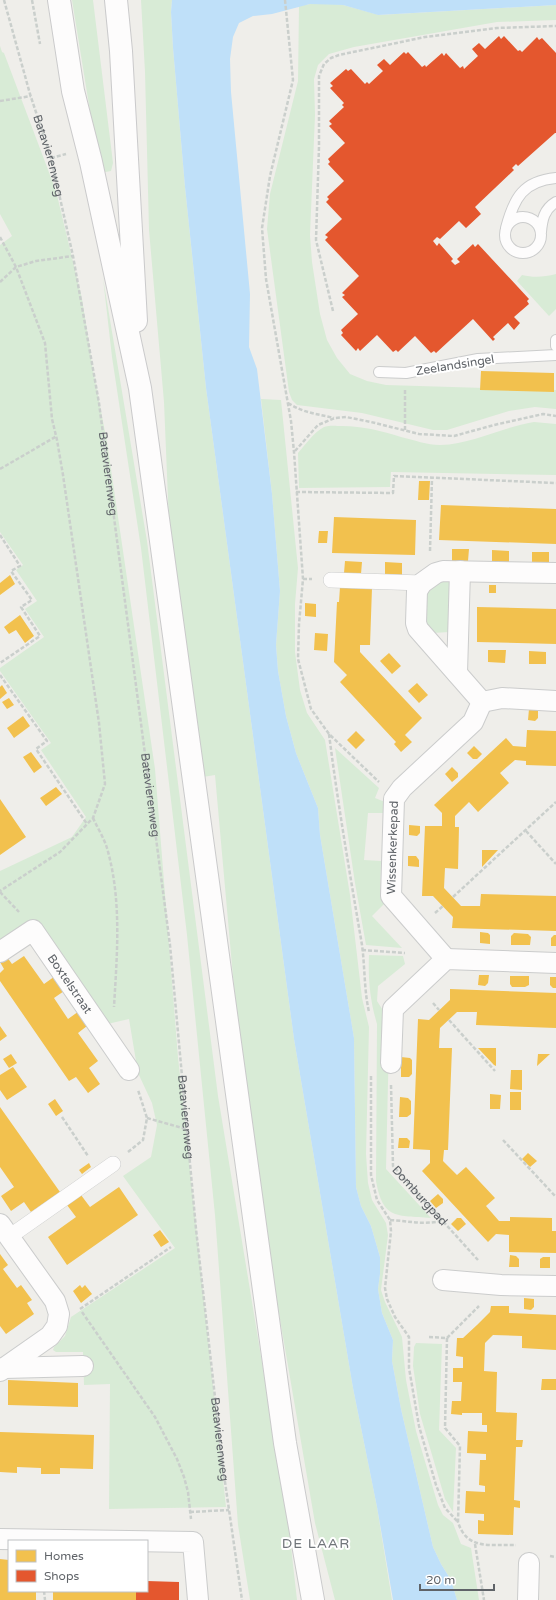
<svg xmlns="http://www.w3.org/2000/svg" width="556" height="1600" viewBox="0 0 556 1600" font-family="'Varela Round',sans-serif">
  <rect width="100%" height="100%" fill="#efeeea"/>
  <path fill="#d8ebd6" d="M72 0H93L113 163 111 171 100 173Z
    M141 0H172L171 12 173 48 185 187 206 388 294 1039 353 1388 377 1507 392 1600H335L315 1523 271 1267 240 1055 215 775 203 777 169 523 164 402 149 230 145 72Z
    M327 3 343 5 379 15 556 5V20L497 22 354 47 329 54 318 65 314 79 315 115 310 235 312 262 320 314 327 340 337 358 350 374 367 381 386 385 556 390V409L535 407 509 411 447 430H433L362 413 297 405 292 400 289 392 267 229 270 194 298 81 299 6 310 4Z
    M0 46 2 52 4 53 56 191 82 299 93 370 107 442 155 769 178 1057 226 1507 109 1509 110 1384 84 1385 83 1352H56L53 1350 54 1347 65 1336 71 1317 175 1248 123 1176 151 1157 157 1125 152 1103 138 1073 129 1019 103 1025 34 923 0 947V871L72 837 86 817 41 750 51 743 0 671V668L44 637 25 609 37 601 16 570 23 565 0 532V245L12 236 0 214Z
    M556 274V309L549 316 517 281 522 275C534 278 544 277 556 274Z
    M103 278 147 541 218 1096 288 1520 297 1600H250L238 1525 215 1215 187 935 141 548 112 357Z
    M261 399 281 400 298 568 295 604V652L300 690 307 713 325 740 350 895 362 998 369 1027 366 1154 368 1183 372 1200 386 1223 388 1235 381 1290 385 1302 402 1337 406 1380 416 1431 438 1505 443 1515 453 1523 461 1544 471 1548 479 1600H457L451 1580 441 1564 433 1547 401 1409 392 1361 393 1340 382 1313 378 1289 380 1274V1257L371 1226 361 1206 356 1187 354 1038 320 835 318 808 296 753 286 716 278 671 276 645 280 591 272 494Z
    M534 422 556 424V475L391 472 390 487 299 488 298 453C306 444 313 433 324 427 329 425 337 426 342 426 363 426 382 431 401 437 414 440 427 445 440 445 473 444 502 427 534 422Z
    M443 580H451L449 632 433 633 425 625 427 593Z
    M335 748 379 788 375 798 385 802V813H368L364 860 381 861 380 895 386 902 372 916 402 948 366 945 355 883Z
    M369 955 403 956 405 964 378 986 377 1001 386 1015 389 1040 386 1169 431 1218C396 1215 383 1220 376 1181L377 1024C370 1000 368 980 369 955Z
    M416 1343 442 1344 439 1430 456 1448 453 1512 445 1499 420 1414 413 1366 414 1347Z"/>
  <path fill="#bfe0f9" d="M172 0H556V5L378 15 343 5 310 4 272 14 253 16 239 23 233 37 230 59 231 92 250 294 249 347 257 369 272 494 280 591 276 645 278 671 286 716 296 753 318 808 320 835 354 1038 356 1187 361 1206 371 1226 380 1257V1274L378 1289 382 1313 393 1340 392 1361 401 1409 433 1547 441 1564 451 1580 457 1600H393L377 1507 353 1388 294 1039 206 388 185 187 173 48 171 12Z"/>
  <path fill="#f2c14e" d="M481 371 554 373V392L480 390Z
    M419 481H430L429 500H418Z
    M441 505 556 509V544L439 540Z
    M334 517 416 520 415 555 332 553Z
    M319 531H328L327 543H318Z
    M452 549H469L468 561H452Z
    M492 550 509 551V563L492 562Z
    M532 552H549V564H532Z
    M345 561 362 562 361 574 344 573Z
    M385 562 402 563V575L385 574Z
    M10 575 15 584 0 595V583Z
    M489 585H496V593H489Z
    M340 587 372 588 370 645H360V652L422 718 405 735 412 742 401 752 394 744 396 742 340 682 347 675 334 662 337 602H339Z
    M305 603 316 604V617L305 616Z
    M477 607 556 609V644L477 642Z
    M20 615 34 636 25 643 16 630 9 634 4 627Z
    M315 633 328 634 327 651 314 650Z
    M488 650H506L505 663 488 662Z
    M529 651 546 652V664H529Z
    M389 653 401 666 392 674 380 661Z
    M417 683 428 695 419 703 408 691Z
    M2 685 7 693 0 699V687Z
    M9 698 14 705 7 709 2 702Z
    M529 709 538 710V718L535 721 528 720Z
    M23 716 30 726 14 738 7 728Z
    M527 730 556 731V766L526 765V761L515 760 500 773 509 783 478 812 469 802 455 816V827H459L458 869 445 868 444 888 461 906H480L481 894 556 896V931L452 928 453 917 433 896H422L425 826H442V813L434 805 506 738 513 746 526 747Z
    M356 731 365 740 356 749 347 740Z
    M474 746 482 754 477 759H473L467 753Z
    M31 752 42 767 34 773 23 757Z
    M452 767 458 773V777L452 782 445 774Z
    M56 787 62 794 46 806 40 798Z
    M0 799 26 837 0 855Z
    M409 825 420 826V833L417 836 409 835Z
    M482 850H498L482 867Z
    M408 856H416L419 860V867L408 866Z
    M480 932 488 933 490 935V944L480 943Z
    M514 933 528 934 531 937 530 945H511V936Z
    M554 935H556V946H551V938Z
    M24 956 44 984 58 974 67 989 54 998 68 1019 82 1009 87 1026 78 1033 98 1061 89 1068 100 1084 88 1093 76 1077 69 1081 0 981V973L4 969 0 962 7 957 12 964Z
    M479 975H489L488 983 485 986 478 985Z
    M510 976H529V985L525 987H512L510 984Z
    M550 977H556V988H553L550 985Z
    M450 989 556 993V1028L476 1025 477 1012H457L440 1028 439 1048H452L448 1150H444L443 1161 457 1175 466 1167 495 1198 486 1206 499 1221H510V1217L552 1218V1231H556V1253L509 1252V1235L496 1234 488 1242 422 1171 430 1163V1150L413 1149 418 1019 429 1020 450 1000Z
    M0 1026 7 1036 0 1041Z
    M478 1048H496V1066L494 1065Z
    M11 1054 17 1063 9 1068 3 1059Z
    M538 1054H550L537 1066Z
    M401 1057 410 1058 412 1060V1074L409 1077H401Z
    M13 1067 27 1087 7 1100 0 1090V1075Z
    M511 1070H522V1090L510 1089Z
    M510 1092H521V1110H510Z
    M490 1094 501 1095 500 1109H490Z
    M400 1097 408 1098 411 1101V1114L407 1117H399Z
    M55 1099 63 1111 56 1116 48 1104Z
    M0 1107 60 1192 31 1212 24 1202 11 1211 1 1196 14 1187 0 1167Z
    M399 1138H407L410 1141 409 1148H398Z
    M528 1153 537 1161 530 1167 522 1159Z
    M89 1163 91 1167 82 1174 79 1170Z
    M119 1187 138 1215 67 1265 48 1237 76 1217 67 1205 81 1195 90 1207Z
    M438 1194 443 1199V1203L436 1208 430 1201Z
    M457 1218H461L466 1224 458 1231 451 1224Z
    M160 1230 169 1242 161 1247 153 1235Z
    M0 1254 8 1265 3 1269 17 1288 21 1285 32 1300 27 1303 34 1314 6 1334 0 1326Z
    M510 1255 516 1256 519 1259V1267H509Z
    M543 1257H550V1268H540V1259Z
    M80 1285 82 1288 85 1285 92 1294 81 1303 73 1291Z
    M524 1298 534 1299V1307L531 1310 524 1309Z
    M491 1306H509V1313L556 1315V1350L522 1348V1336L493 1335 485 1343 484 1371 497 1372 496 1412 517 1413 516 1440H523L522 1447H516L514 1500 520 1501V1508L514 1507 513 1535 478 1534V1520L484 1521V1514L465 1513 466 1491 485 1492V1486L479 1485 480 1460H486V1454L467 1453 468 1431 487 1432V1425H482V1413H462V1415L451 1414 452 1401H461L462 1382H453V1368H463V1357L456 1356 457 1338H463L477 1325 490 1312Z
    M542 1379H556V1390H541Z
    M8 1380 78 1383V1407L8 1405Z
    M0 1432 94 1435 93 1469 60 1468V1474H41V1468L17 1467V1473L0 1472Z
    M0 1559 9 1560V1591H36V1600H0Z
    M53 1591H136V1600H53Z"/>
  <path fill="#e4572e" d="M499 36 501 39 504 36 518 51 520 50 522 52 537 37 539 40 542 38 556 53V133H555L518 166 516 164 512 168 514 170 475 207 481 214 466 228 459 221 440 239 437 237 433 241 437 246 439 243 453 259 451 261 455 265 460 262 457 259 473 244 475 247 478 244 529 299 527 301 529 304 514 317 520 323 514 330 508 323 493 337 495 339 493 341 473 319 436 353 434 351 431 353 415 336 398 352 396 350 393 352 377 335 360 351 358 348 356 351 341 335 343 333 341 330 358 314 342 297 345 295 342 293 359 276 325 240 328 237 325 235 342 219 326 202 329 199 327 197 344 181 328 164 330 162 328 159 345 143 329 126 332 124 329 121 344 107 342 105 344 103 330 88 333 86 330 83 346 69 348 71 351 69 365 84 367 82 369 84 383 71 377 65 384 59 390 65 404 52 406 54 408 52 422 67 425 65 426 67 442 53 444 56 446 53 460 68 463 66 464 69 478 56 472 49 479 43 485 49Z
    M147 1581 179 1582V1600H136V1591H147Z"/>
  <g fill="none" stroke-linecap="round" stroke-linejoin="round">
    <defs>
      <path id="service" d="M505 235a18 18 0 1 1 36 0a18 18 0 1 1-36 0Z
        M506 228C514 198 523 181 556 178
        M541 232C542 220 544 209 556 202
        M556 340V346
        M379 372 406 373 478 359 556 355"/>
      <path id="pedestrian" d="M331 580 422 583
        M9 1237 113 1164"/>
      <g id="minor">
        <path d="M457 673 460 571"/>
        <path d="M482 702 418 629 416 623 417 591 422 583 436 573 443 571 556 573"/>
        <path d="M482 702 502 698 556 701"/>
        <path id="s3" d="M0 952 33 930 129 1070"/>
        <path id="s4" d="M446 959 391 896 394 799 402 788 473 722 482 702"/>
        <path d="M391 1063 393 1009 446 959 556 963"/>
        <path d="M0 1224 55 1301 59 1314 57 1326 50 1336 0 1371"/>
        <path d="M443 1280 501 1285 556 1286"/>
        <path d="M4 1368 83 1366"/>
        <path d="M0 1539 193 1542 198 1600"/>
        <path d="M528 1600 529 1563"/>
      </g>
      <path id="secondary" d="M59 0 73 91 91 162 140 388 285 1443 313 1600
        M116 0 121 51 136 321"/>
    </defs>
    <use href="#service" stroke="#cbcccc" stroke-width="12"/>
    <use href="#pedestrian" stroke="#cbcccc" stroke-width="16"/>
    <use href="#minor" stroke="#cbcccc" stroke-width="22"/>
    <use href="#secondary" stroke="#cacacb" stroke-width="24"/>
    <g stroke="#cacfcc" stroke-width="2.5" stroke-dasharray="4 2" stroke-linecap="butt">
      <path id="s1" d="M4 0 30 94 51 158 73 256 99 403 170 945 196 1229 223 1468 242 1600"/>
      <path d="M32 0 40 44"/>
      <path d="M285 0 293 80 270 176 262 228 266 279 291 421 294 452 303 579 299 624 298 659 311 709 329 734 379 782"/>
      <path d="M0 101 31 96"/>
      <path d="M51 158 66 154"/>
      <path d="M0 237 16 267 45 343 52 419 57 440 63 475 99 723 105 784 93 818 60 852 0 891"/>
      <path d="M0 282 16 267 36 261 73 256"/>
      <path d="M333 311 316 240 319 147V76L324 64 331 58 339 55 425 37 497 28 556 26"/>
      <path d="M288 403C303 413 318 414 334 418"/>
      <path d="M405 430V389"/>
      <path d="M295 451 318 425 335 418 346 417 371 422 419 434 454 436 494 425 543 414 556 416"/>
      <path d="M0 469 57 436"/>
      <path d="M296 492 393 493 394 476 556 483"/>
      <path d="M0 535 20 566 11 571 32 600 21 607 40 636 0 663"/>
      <path d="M430 551 432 478"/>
      <path d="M303 579H312"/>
      <path d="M0 675 47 741 36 749 87 824"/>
      <path d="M329 734C338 805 350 875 362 945 365 967 364 990 369 1012"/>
      <path d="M93 818C97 827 104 838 107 848 122 900 117 954 114 1007"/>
      <path d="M526 831 556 864"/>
      <path d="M0 892 19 912"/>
      <path d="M453 897 556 802"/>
      <path d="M435 913 443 906"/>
      <path d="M362 950 405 953"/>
      <path d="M433 1003 439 1010"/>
      <path d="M449 1020 495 1071"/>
      <path d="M371 1076V1175L377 1200 390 1220 391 1231 385 1288 387 1299 395 1317 409 1337V1368L419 1426 436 1485 445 1508 458 1522"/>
      <path id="s2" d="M391 1085 393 1166 478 1260"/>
      <path d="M62 1117 88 1156"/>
      <path d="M147 1118 186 1129"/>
      <path d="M503 1140 556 1197"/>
      <path d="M128 1152 143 1140 147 1118 138 1090"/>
      <path d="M390 1220C408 1221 423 1225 441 1221"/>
      <path d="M80 1309 171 1247"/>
      <path d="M82 1312 155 1417 177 1459 184 1477 188 1492 191 1519"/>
      <path d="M429 1337 447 1338 479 1306"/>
      <path d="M447 1338 445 1428 460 1446 458 1522C467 1551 491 1544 516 1545"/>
      <path d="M190 1512 229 1510"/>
      <path d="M475 1544 484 1600"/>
      <path d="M550 1556 556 1557"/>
      <path d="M44 1591 45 1600"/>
    </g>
    <use href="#service" stroke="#fdfcfc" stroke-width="10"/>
    <use href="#pedestrian" stroke="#fdfcfc" stroke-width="15"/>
    <use href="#minor" stroke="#fdfcfc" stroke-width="20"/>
    <use href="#secondary" stroke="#fdfcfc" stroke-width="22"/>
  </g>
  <g text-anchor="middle" stroke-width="4" stroke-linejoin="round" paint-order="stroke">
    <g font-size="12" fill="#5f6368" stroke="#fff">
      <text dy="4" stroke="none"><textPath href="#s1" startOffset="162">Batavierenweg</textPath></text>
      <text transform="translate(455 365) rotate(-9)" y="4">Zeelandsingel</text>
      <text dy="4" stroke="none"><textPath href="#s1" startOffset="486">Batavierenweg</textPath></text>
      <text dy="4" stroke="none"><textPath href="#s1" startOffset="810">Batavierenweg</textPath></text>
      <text dy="4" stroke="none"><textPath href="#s4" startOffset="132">Wissenkerkepad</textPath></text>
      <text dy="4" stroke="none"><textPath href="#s3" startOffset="105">Boxtelstraat</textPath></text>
      <text dy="4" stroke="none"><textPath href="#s1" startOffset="1134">Batavierenweg</textPath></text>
      <text dy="4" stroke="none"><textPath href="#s2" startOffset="121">Domburgpad</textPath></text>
      <text dy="4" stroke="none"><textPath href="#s1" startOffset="1458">Batavierenweg</textPath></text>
    </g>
    <g font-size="14" letter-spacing="1" fill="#70757a" stroke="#fff">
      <text x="316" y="1548">DE LAAR</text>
    </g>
  </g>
  <rect x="8" y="1540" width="140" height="52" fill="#ffffff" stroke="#bfc1c3"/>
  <rect x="16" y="1550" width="20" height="12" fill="#f2c14e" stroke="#bfc1c3"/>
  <text x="44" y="1560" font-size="12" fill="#5f6368">Homes</text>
  <rect x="16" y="1570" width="20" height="12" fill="#e4572e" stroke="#bfc1c3"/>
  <text x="44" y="1580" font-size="12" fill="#5f6368">Shops</text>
  <path d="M420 1584v6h74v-6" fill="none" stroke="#5f6368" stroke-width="2"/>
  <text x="426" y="1584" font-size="12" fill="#5f6368" stroke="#ffffff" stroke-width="3" paint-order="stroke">20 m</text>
</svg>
